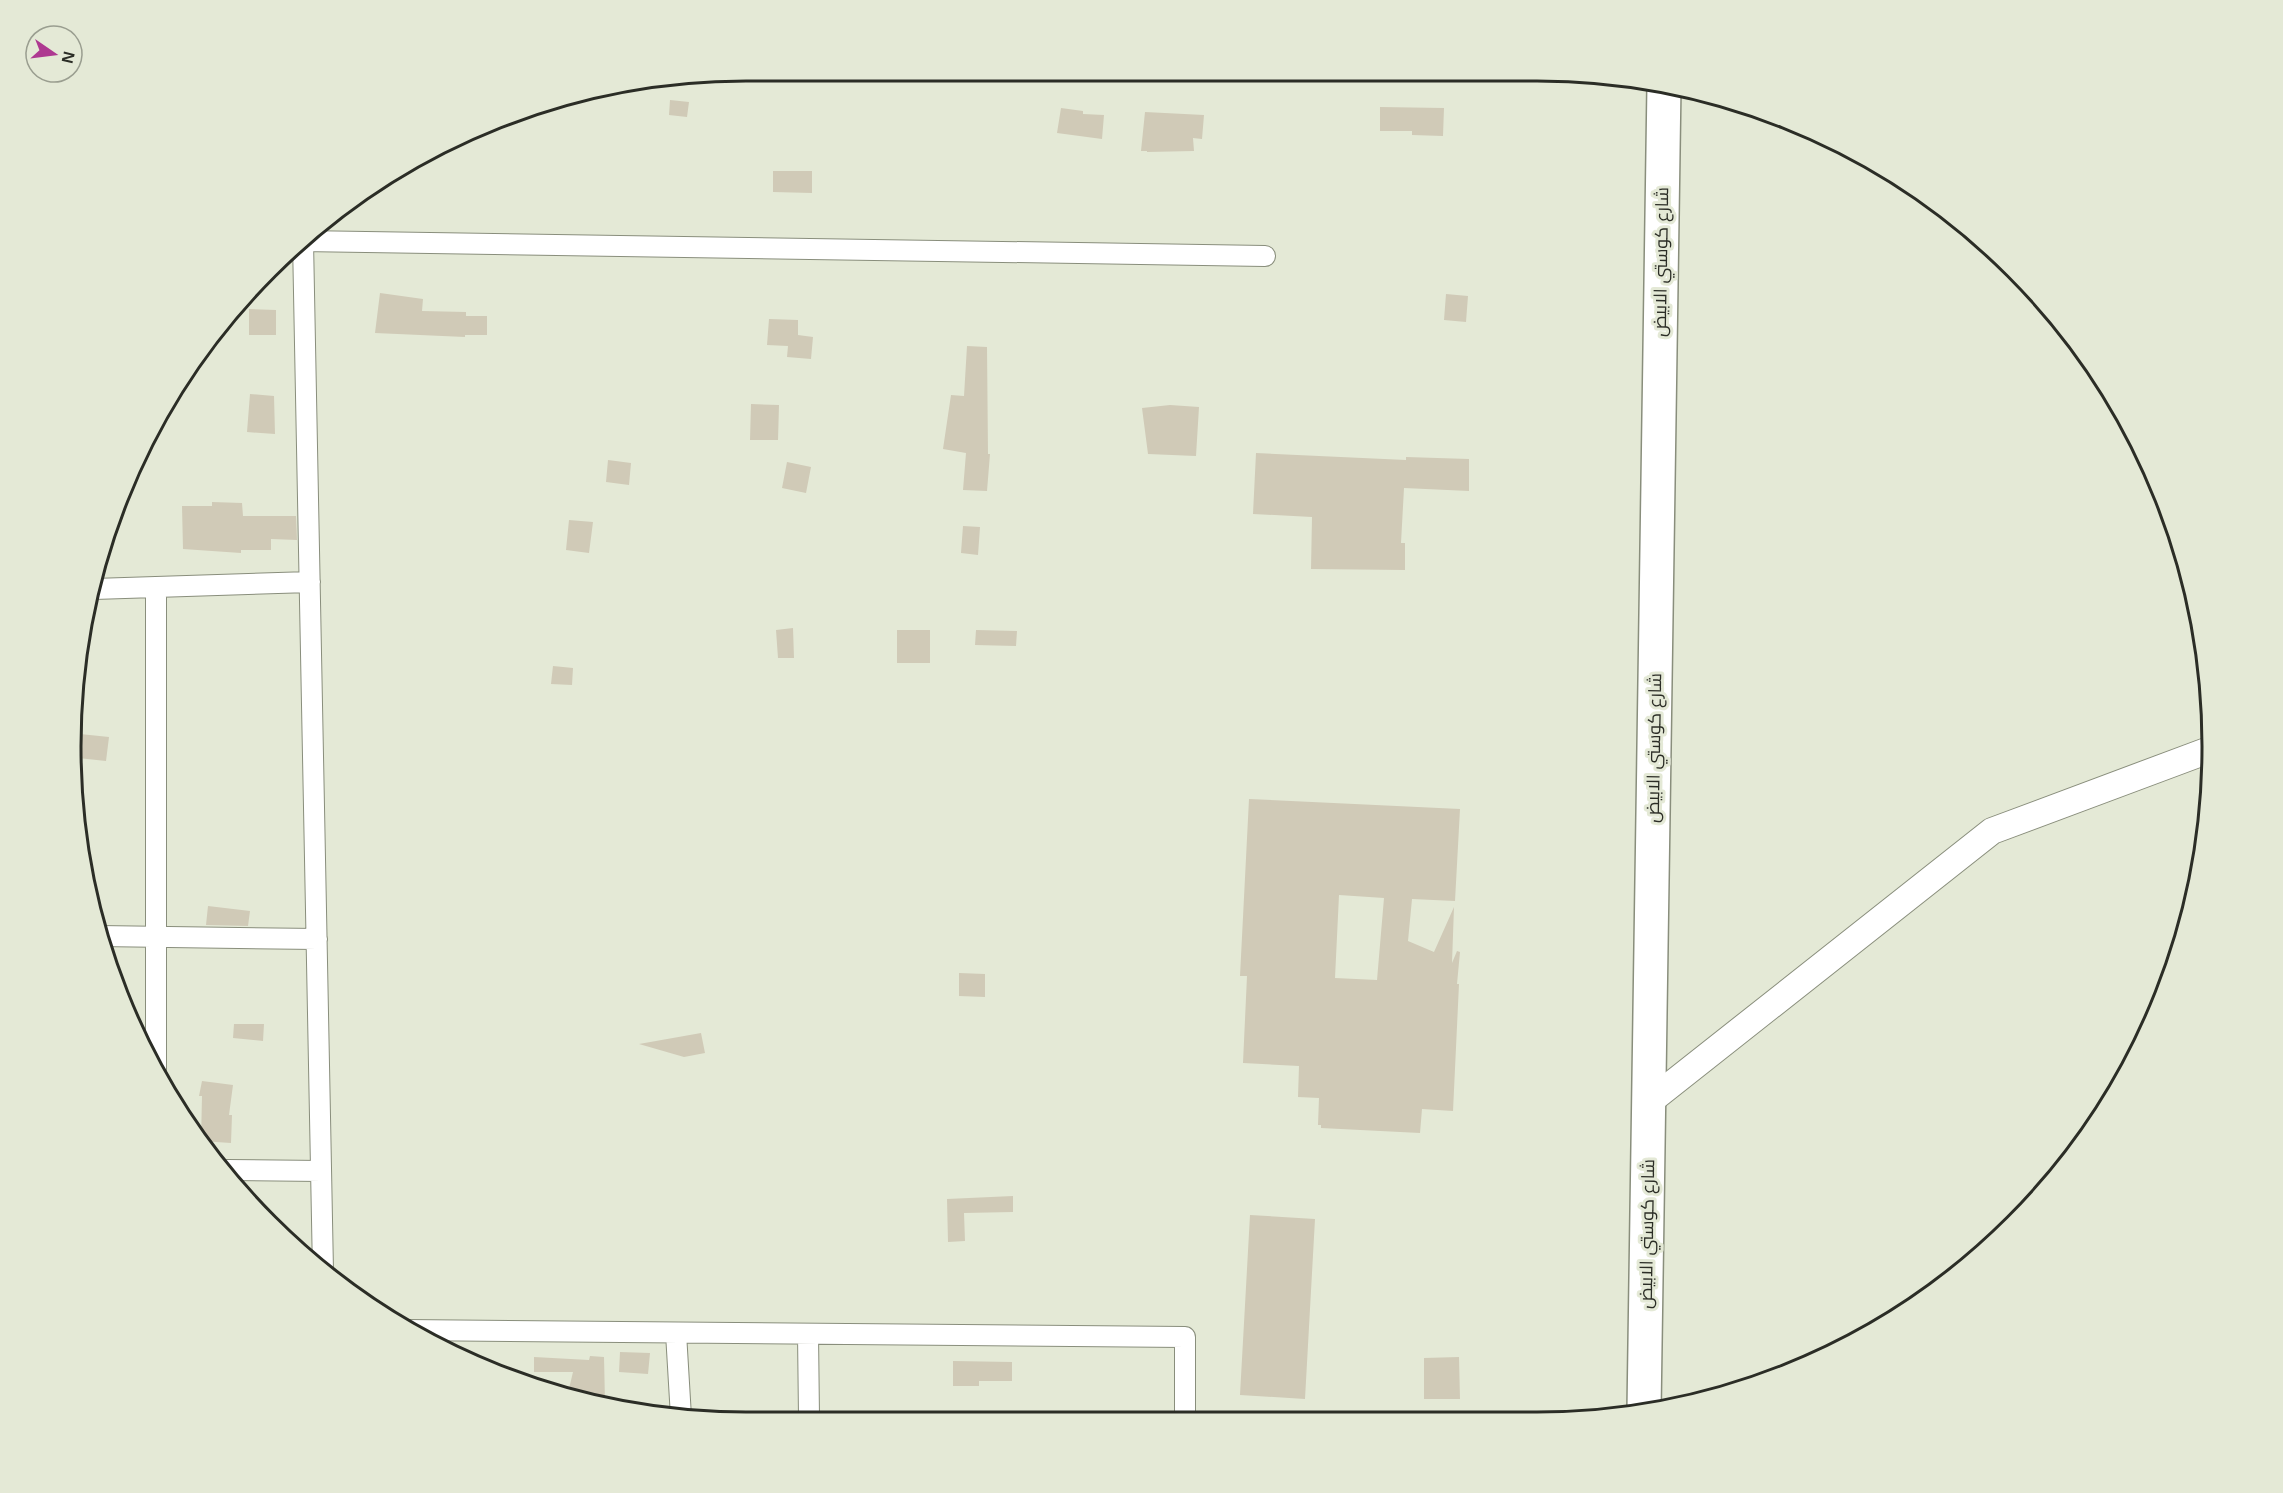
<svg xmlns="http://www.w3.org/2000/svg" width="2283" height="1493" viewBox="0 0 2283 1493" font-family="Helvetica,Cairo,sans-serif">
  <rect width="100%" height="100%" fill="#e4e9d6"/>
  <path fill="#d0cab7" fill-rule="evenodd" d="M670 100 689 102 687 117 669 115Z
    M1380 107 1444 108 1443 136 1412 135V131H1380Z
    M1061 108 1083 111V114L1104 115 1102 139 1057 133Z
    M1145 112 1204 115 1202 139 1193 138 1194 151 1147 152V151H1141Z
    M773 171H812V193L773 192Z
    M380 293 423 299 422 311 466 312V316H487V335H465V337L375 333Z
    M1446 294 1468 296 1466 322 1444 320Z
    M249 309 276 310V335H249Z
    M769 319 798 320V335L813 337 811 359 787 357 788 346 767 345Z
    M967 346 987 347 988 454H990L987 491 963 490 966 453 943 449 951 395 964 396Z
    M250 394 274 396 275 434 247 432Z
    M751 404 779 405 778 440H750Z
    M1170 405 1199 407 1196 456 1148 454 1142 408Z
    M1256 453 1406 460V457L1469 459V491L1404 488 1401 543H1405V570L1311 569 1312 517 1253 514Z
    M608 460 631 463 629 485 606 482Z
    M787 462 811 467 806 493 782 488Z
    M212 502 242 503 243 516H296L297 540 271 539V550H241V553L183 549 182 506H212Z
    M569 520 593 522 589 553 566 550Z
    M963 526 980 527 978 555 961 553Z
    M793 628 794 658H778L776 630Z
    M897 630H930V663H897Z
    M976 630 1017 631 1016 646 975 645Z
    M553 666 573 668 572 685 551 684Z
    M80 734 109 737 106 761 78 758Z
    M1249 799 1460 809 1455 901 1412 899 1408 941 1434 952 1454 907 1452 963 1457 951 1460 952 1457 984H1459L1453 1111 1422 1109 1420 1133 1321 1128V1125H1318L1319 1098 1298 1097 1299 1066 1243 1063 1247 976H1240ZM1339 895 1384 898 1377 980 1335 978Z
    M208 906 250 911 248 926 206 925Z
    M959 973 985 974V997L959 996Z
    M234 1024H264L263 1041 233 1038Z
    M701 1033 705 1053 684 1057 639 1044Z
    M202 1081 233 1085 229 1115H232L231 1143 201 1141 202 1096H199Z
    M1013 1196V1212L964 1213 965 1241 948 1242 947 1199Z
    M1250 1215 1315 1219 1305 1399 1240 1395Z
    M620 1352 650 1353 648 1374 619 1372Z
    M590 1356 604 1357 605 1402 568 1393 573 1372H534V1357L589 1360Z
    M1459 1357 1460 1399H1424V1358Z
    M953 1361 1012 1362V1381H979V1386H953Z"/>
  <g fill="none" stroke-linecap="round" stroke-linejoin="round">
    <defs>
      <path id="minor" d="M302 241 1265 256
        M303 241 323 1271
        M94 589 310 582
        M99 936 317 939
        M156 1069V587
        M227 1170 321 1171
        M406 1330 1185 1337V1419
        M676 1333 681 1417
        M808 1334 809 1417"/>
      <path id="tertiary" d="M1649 1102 1992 831 2209 750"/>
      <path id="trunk" d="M1644 1411 1664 85"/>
    </defs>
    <use href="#minor" stroke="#898e7c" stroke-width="22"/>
    <use href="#tertiary" stroke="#898e7c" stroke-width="28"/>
    <use href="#trunk" stroke="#898e7c" stroke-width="36"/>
    <use href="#minor" stroke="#fff" stroke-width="20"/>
    <use href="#tertiary" stroke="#fff" stroke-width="26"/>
    <use href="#trunk" stroke="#fff" stroke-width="33"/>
  </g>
  <g text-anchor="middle" stroke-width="6" stroke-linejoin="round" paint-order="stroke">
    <g font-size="18" fill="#2b2d26" stroke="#e4e9d6">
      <text transform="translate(1661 262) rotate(-89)" y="6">شارع كوستي الابيض</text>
      <text transform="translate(1654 748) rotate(-89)" y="6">شارع كوستي الابيض</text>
      <text transform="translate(1647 1234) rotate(-89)" y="6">شارع كوستي الابيض</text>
    </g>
  </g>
  <path d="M0 0H2283V1493H0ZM746 81H1537A665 665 0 0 1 2202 746V747A665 665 0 0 1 1537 1412H746A665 665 0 0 1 81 747V746A665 665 0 0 1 746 81Z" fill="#e4e9d6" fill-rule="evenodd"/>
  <path fill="none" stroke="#2b2d26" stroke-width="3" d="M746 81H1537A665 665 0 0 1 2202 746V747A665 665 0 0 1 1537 1412H746A665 665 0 0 1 81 747V746A665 665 0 0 1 746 81Z"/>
  <g transform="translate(54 54) rotate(104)"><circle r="28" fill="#e4e9d6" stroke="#9a9e90" stroke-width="1.5"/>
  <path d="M0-4.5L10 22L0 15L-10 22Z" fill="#ae3991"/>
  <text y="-9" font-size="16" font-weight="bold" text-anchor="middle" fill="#2b2d26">N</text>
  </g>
</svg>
